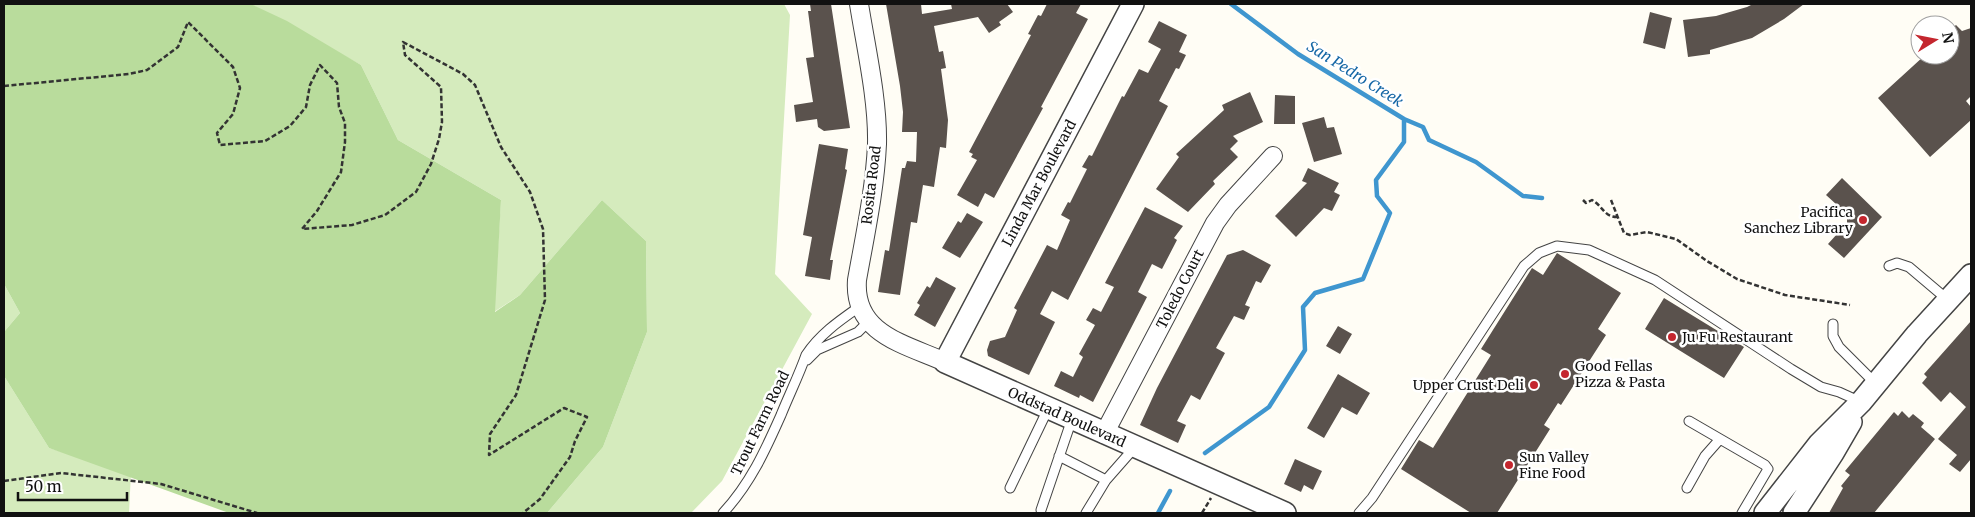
<svg xmlns="http://www.w3.org/2000/svg" width="1975" height="517" viewBox="0 0 1975 517" font-family="Merriweather,serif">
  <rect width="100%" height="100%" fill="#fffdf5"/>
  <path fill="#d5ebbd" d="M251 4H784L790 15 775 274 812 314 722 481 691 513H547L603 447 647 332 646 241 602 200 520 295 494 312 501 200 398 140 361 65Z
    M4 284 20 313 4 332Z
    M4 376 49 448 131 473 129 513H4Z"/>
  <path fill="#b9dc9c" d="M4 4H251L287 21 361 65 398 140 501 200 495 312 520 295 602 200 646 241 647 332 603 447 547 513H229L49 448 4 376V332L20 313 4 284Z"/>
  <g fill="none" stroke-linecap="round" stroke-linejoin="round">
    <path stroke="#3f96cf" stroke-width="4.5" d="M1404 119 1423 127 1429 140 1476 162 1523 196 1542 198
      M1205 453 1269 407 1305 350 1303 307 1315 293 1363 279 1390 213 1377 196 1376 180 1404 142V119L1298 54 1231 4
      M1158 513 1170 491"/>
  </g>
  <path fill="#5a524d" d="M810 4H831L850 128 824 131 818 127 817 119 796 122 794 105 813 102 806 58 814 57 808 11H811Z
    M886 4H921L922 14 952 9 951 4H1007L1013 12 999 22 1001 25 989 33 978 17 934 26 939 52 943 51 946 68 941 69 948 120 946 148 940 147 934 187 923 185 917 223 911 222 900 295 878 292 885 250 889 251 902 168H905L907 161 916 162 917 132H902L903 112 900 86Z
    M1047 4H1081L1076 13 1088 19 1041 107 1043 108 994 198 985 193 978 207 957 195 977 160 971 157 973 154 969 152 1031 35 1028 34 1038 15 1041 16Z
    M1753 4H1804L1784 19 1752 38 1710 50V54L1688 57 1683 20 1716 16 1747 7Z
    M1650 12 1672 18 1665 49 1643 43Z
    M1159 21 1187 35 1179 52 1186 55 1179 69 1176 68 1159 101 1168 106 1068 300 1052 291 1040 314 1055 322 1029 375 988 356 987 350 990 341 1005 337 1017 310 1014 308 1047 245 1057 250 1070 220 1061 215 1068 202 1070 203 1087 169 1082 167 1089 155 1092 156 1122 96 1124 97 1139 69 1148 73 1161 49 1148 42Z
    M1956 25 1962 31 1971 28V96L1966 101 1971 107V120L1930 157 1878 98 1924 56 1927 60 1932 55H1950V30Z
    M1250 92 1263 122 1233 136 1238 141 1230 149 1238 157 1213 181 1215 184 1188 212 1156 189 1179 157 1176 154 1224 110 1222 105Z
    M1275 95 1295 96V124H1274Z
    M1324 117 1327 128 1334 127 1342 154 1314 162 1302 123Z
    M819 144 848 149 845 169 847 170 830 260H833L830 280 805 276 812 237 803 235Z
    M1308 168 1339 183 1334 192 1340 195 1332 211 1324 208 1296 237 1275 216 1307 183 1302 181Z
    M1842 178 1882 217 1844 258 1828 244 1847 223V214L1826 195Z
    M1145 207 1183 226 1174 238 1177 240 1162 269 1152 264 1138 292 1147 297 1093 402 1080 395 1079 398 1054 386 1061 371 1073 377 1083 357 1079 354 1095 325 1086 320 1093 308 1101 312 1114 287 1105 283Z
    M967 213 983 222 960 258 942 248 958 221 961 223Z
    M1243 250 1271 265 1261 283 1256 281 1245 305 1250 307 1244 320 1234 316 1216 348 1225 353 1200 400 1191 395 1177 421 1186 425 1178 443 1140 425 1157 388 1227 255Z
    M1557 253 1621 293 1598 329 1606 335 1561 405 1558 403 1544 425 1550 429 1497 513H1471L1401 469 1419 440 1433 448 1491 355 1481 349 1532 268 1543 275Z
    M936 277 956 288 935 327 914 315 920 305 917 303 927 286 930 288Z
    M1664 298 1744 347 1724 378 1645 329Z
    M1971 321V459L1960 472 1949 464 1957 455 1938 439 1966 407 1950 392 1941 402 1922 383 1927 377 1924 374Z
    M1338 326 1352 334 1340 354 1326 346Z
    M1338 374 1370 393 1357 415 1342 407 1324 438 1307 428Z
    M1902 411 1909 418 1913 414 1924 423 1921 427 1935 439 1874 513H1829L1843 488 1841 486 1850 475 1845 471 1894 412 1898 416Z
    M1295 459 1322 471 1313 490 1304 485 1301 492 1284 484Z"/>
  <g fill="none" stroke-linecap="round" stroke-linejoin="round">
    <defs>
      <path id="service" d="M1889 266 1897 263 1909 267 1948 300
        M1833 324V336L1839 347 1876 384
        M807 360 817 350 858 332 868 322
        M1689 421 1765 465 1768 469 1742 513
        M1059 456 1106 480
        M1010 488 1048 409
        M1687 488 1705 456 1720 439
        M1041 510 1072 419
        M723 513C750 484 765 451 781 415 789 395 799 375 806 355 820 334 839 321 859 307
        M1086 513 1106 480 1135 447
        M1359 513 1372 498 1524 266 1539 253 1557 246 1589 250 1655 280 1791 369 1821 387 1839 392 1861 402"/>
      <path id="minor" d="M859 4C866 48 878 100 877 144 875 189 865 235 857 280 853 334 905 344 945 362
        M1104 434 1215 223 1228 205 1273 156"/>
      <path id="tertiary" d="M1133 4 945 362 1285 513
        M1765 513 1819 444 1861 402 1917 334 1971 275
        M1794 513 1833 453 1851 422"/>
    </defs>
    <use href="#service" stroke="#444" stroke-width="11"/>
    <use href="#minor" stroke="#444" stroke-width="20"/>
    <use href="#tertiary" stroke="#444" stroke-width="24"/>
    <path stroke="#333" stroke-width="2.5" stroke-dasharray="5 2.5" stroke-linecap="butt" d="M4 86 129 74 147 70 178 47 188 22 233 67 240 88 233 114 217 133 220 145 265 141 290 126 306 107 310 85 320 65 337 83 339 107 345 123V142L341 172 317 211 302 229 352 225 385 215 416 192 431 164 439 139 442 122 441 87 405 55 403 42 463 74 475 85 501 147 530 192 543 229 545 300 516 395 490 434 489 455 564 408 587 417 575 441 570 457 540 499 523 513
      M1583 200 1586 203 1592 200C1603 206 1604 217 1617 217
      M1611 200 1624 233 1630 235 1647 232 1676 239 1707 261 1737 279 1785 295 1850 305
      M4 481 61 473 161 484 257 513
      M1202 513 1211 498"/>
    <use href="#service" stroke="#fff" stroke-width="9"/>
    <use href="#minor" stroke="#fff" stroke-width="18"/>
    <use href="#tertiary" stroke="#fff" stroke-width="21"/>
  </g>
  <g fill="#c4262e" stroke="#fff" stroke-width="2">
    <circle cx="1863" cy="220" r="5"/>
    <circle cx="1672" cy="337" r="5"/>
    <circle cx="1565" cy="374" r="5"/>
    <circle cx="1534" cy="385" r="5"/>
    <circle cx="1509" cy="465" r="5"/>
  </g>
  <g text-anchor="middle" stroke-width="5" stroke-linejoin="round" paint-order="stroke">
    <g font-size="14" fill="#111" stroke="#fff">
      <text transform="translate(1039 183) rotate(-62)" y="5">Linda Mar Boulevard</text>
      <text transform="translate(871 185) rotate(-83)" y="5">Rosita Road</text>
      <text transform="translate(1180 289) rotate(-63)" y="5">Toledo Court</text>
      <text transform="translate(1067 417) rotate(24)" y="5">Oddstad Boulevard</text>
      <text transform="translate(760 423) rotate(-64)" y="5">Trout Farm Road</text>
    </g>
    <g font-size="14" fill="#111" stroke="#fff" text-anchor="start">
      <text x="1853" y="217" text-anchor="end">Pacifica<tspan x="1853" dy="16">Sanchez Library</tspan></text>
      <text x="1682" y="342">Ju Fu Restaurant</text>
      <text x="1575" y="371">Good Fellas<tspan x="1575" dy="16">Pizza &amp; Pasta</tspan></text>
      <text x="1524" y="390" text-anchor="end">Upper Crust Deli</text>
      <text x="1519" y="462">Sun Valley<tspan x="1519" dy="16">Fine Food</tspan></text>
    </g>
    <g font-size="15" font-style="italic" fill="#1768a6" stroke="#fff">
      <text transform="translate(1355 74) rotate(32)" y="5">San Pedro Creek</text>
    </g>
  </g>
  <rect width="1975" height="517" fill="none" stroke="#111111" stroke-width="10"/>
  <g transform="translate(1935 40) rotate(80)"><circle r="24" fill="#ffffff" stroke="#a0a0a0"/>
  <path d="M0-4L9 19L0 12L-9 19Z" fill="#c4262e"/>
  <text y="-8" font-size="14" font-weight="bold" text-anchor="middle" fill="#111111">N</text>
  </g>
  <path d="M18 492v8h109v-8" fill="none" stroke="#111111" stroke-width="2.5"/>
  <text x="25" y="492" font-size="15" fill="#111111" stroke="#ffffff" stroke-width="4" paint-order="stroke">50 m</text>
</svg>
